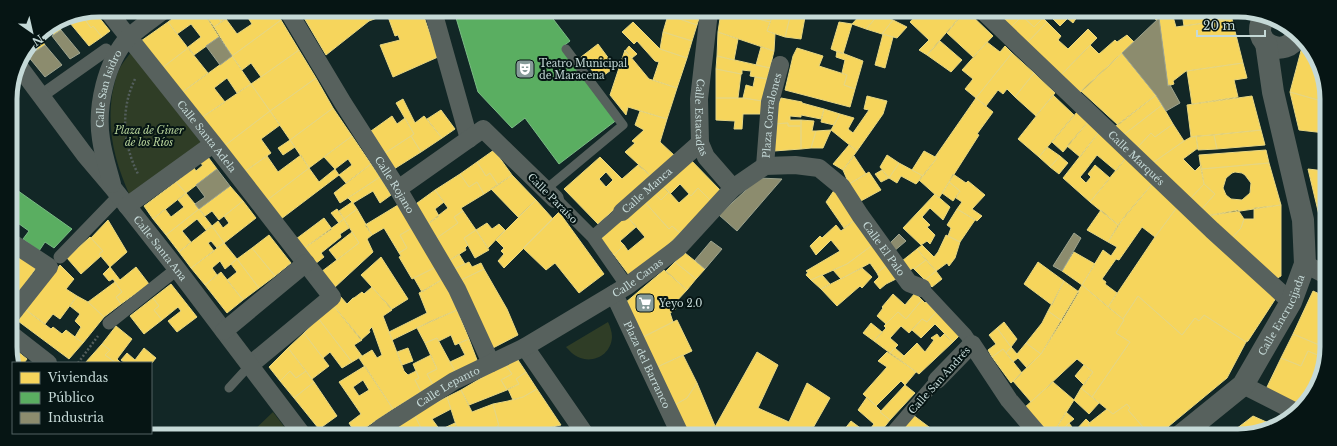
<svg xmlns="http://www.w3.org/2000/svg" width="1337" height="446" viewBox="0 0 1337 446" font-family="'Libre Baskerville',serif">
  <rect width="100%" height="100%" fill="#122726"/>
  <path fill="#2f3d26" d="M132 51 202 144 130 196C115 162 107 133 112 95 114 86 116 74 121 66 124 61 128 56 132 51Z
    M608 322C610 326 612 332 612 337 611 355 593 364 578 357 573 355 569 350 566 347Z
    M273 412 289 433H251Z"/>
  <path fill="#f6d55c" stroke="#e7d681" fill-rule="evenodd" d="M116 10H137L124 20Z
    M184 10H202L219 37 194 55 188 47 201 37 191 24 177 34 168 22Z
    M202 10H219L216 13 221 22 214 27Z
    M219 10H237L221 22 216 13Z
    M243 10H275L281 20 232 56 214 27 226 19 237 34 252 24Z
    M94 11 110 31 102 37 93 26 91 28 81 14Z
    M300 11H343L349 19 360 11H365L369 21 326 55Z
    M365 11H396L369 21Z
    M396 11H422L438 57 393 77 380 45 400 40 398 35 395 36 387 14Z
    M664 12H701L697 25 668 15Z
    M721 12H731L770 22 767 31 775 34 774 51 718 32Z
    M731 12 758 13 774 12 770 22Z
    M774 12H805V17L791 13 785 37 767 31Z
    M863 12H881L866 29 852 24Z
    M919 12H964L927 55 919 50 929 40 910 22Z
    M964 12H968L993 36 973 57 947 33Z
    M994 12 1037 13 1043 18 1034 27 1022 16 1010 28Z
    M791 13 805 17 801 39 785 37Z
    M1059 13H1061L1068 18 1060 26 1053 19Z
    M1061 13H1078L1079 14 1073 23Z
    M1155 13H1165L1157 21 1152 15Z
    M1165 13H1172L1176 27 1232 19 1243 63 1186 71 1173 81 1174 84 1168 86 1159 18Z
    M1182 13H1231L1232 19 1184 26Z
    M81 14 91 28 93 26 102 37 89 46 65 17Z
    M879 14 893 20 882 34 866 29Z
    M668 15 697 25 692 41 663 32Z
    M1022 16 1034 27 1043 18 1047 22 1027 43 1010 28Z
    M281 20 299 50 261 77 251 63 242 70 232 56Z
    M893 20 907 27 897 38 882 34Z
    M168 22 188 48 162 68 141 41Z
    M633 22 660 49 687 58 677 88 653 80 659 62 655 61 637 41 634 44 622 32Z
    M839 22 852 24 843 54 831 49Z
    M1047 22 1061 36 1058 40 1068 49 1088 29 1097 38 1061 75 1027 43Z
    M56 23 61 30 54 35 48 28Z
    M663 32 692 41 687 58 660 49Z
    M718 32 738 39 734 60 717 56Z
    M883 34 893 37 885 68 875 65Z
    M38 35 45 45 36 51 34 49 27 55 25 52Z
    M1127 35 1134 42 1080 93 1061 75 1090 45 1099 54 1115 40 1117 42Z
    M940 41 962 60 951 72 927 55Z
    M987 42 1000 52 1005 46 1012 53 976 98 965 89 973 79 962 70Z
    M598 44 615 67 599 79 581 57Z
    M1307 44 1325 82V102L1290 92 1302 47Z
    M629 46 637 54 632 58 625 51Z
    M761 47 774 51 770 68 756 65Z
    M188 48 208 73 181 93 162 68Z
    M797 48 823 56 819 66 847 75 844 85 855 89 850 107 785 90 793 56Z
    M299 50 316 78 270 111 251 84Z
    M625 50 649 79 677 88 667 119 628 107 626 115 610 95Z
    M837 51 863 61 855 89 844 85 847 75 842 73 845 60 836 57Z
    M1012 53 1034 73 1015 97 1007 89 1003 94 998 90 986 106 976 98Z
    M1122 53 1156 95 1118 125 1081 91Z
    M232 56 251 84 237 93 227 78 214 88 225 102 201 118 181 93Z
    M717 56 770 68 767 79 750 76 751 71 742 70V74H741L716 69Z
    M1243 63 1247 78 1234 80 1238 97 1192 104 1187 71Z
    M716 69 741 74 738 98H716Z
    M1034 73 1055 93 1036 116 1015 97Z
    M755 77 767 79 762 101 743 98 746 85 753 87Z
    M316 78 333 108 290 140 270 111Z
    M251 84 270 111 223 147 201 118Z
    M1290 92 1325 102V114L1323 113 1325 133 1299 130Z
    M1053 95 1074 115 1039 157 1018 139Z
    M1156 95 1162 105 1122 136 1113 128Z
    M867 96 887 101 883 114 857 151 831 130 840 114 854 118 848 129 853 133 869 110 864 109Z
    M1252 96 1261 130 1191 137 1187 105Z
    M716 98H743L762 101V114H743L742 129H734L735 121 716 120Z
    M781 98 802 102V103L824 109 821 119 801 115V117L790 116V120H801V126H788V123L773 124 774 114Z
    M976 98 993 112 977 134 979 135 939 198 919 180 937 158 935 157Z
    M403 99 415 123 424 116 442 138 421 152 411 136 414 134 396 103Z
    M1162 105 1173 124 1155 137 1151 133 1136 149 1122 136Z
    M333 108 352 136 309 168 290 140Z
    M824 109 840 114 834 125 821 122Z
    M441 110 455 129 442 138 427 119Z
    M270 111 280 125 261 139 271 153 244 172 223 147Z
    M640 111 667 119 660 142 675 156 651 176 625 152 635 143 632 141 644 130 635 125Z
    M1077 112 1088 122 1063 152 1052 142Z
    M392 116 397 124 405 118 414 134 385 153 371 131Z
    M801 120 814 121 812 131H816L811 148 801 149Z
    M1088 122 1099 132 1080 157 1067 146Z
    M788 123V126H801V149L774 151 773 124Z
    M1173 124 1184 141 1151 164 1136 149 1151 133 1155 137Z
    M831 130 823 148H811L816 131Z
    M1261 130 1265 145 1217 149 1214 135Z
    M1099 132 1126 158 1116 171 1097 155 1085 171 1080 177 1086 183 1091 177 1088 174 1095 165 1110 178 1090 202 1063 178Z
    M1214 135 1217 149 1198 150 1196 136Z
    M352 136 371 164 346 183 339 175 352 165 348 159 335 169 324 157Z
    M411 136 421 152 394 169 385 153Z
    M1196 136 1198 148 1183 159 1195 171 1201 165 1204 184 1189 200 1151 164 1184 141 1191 137Z
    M290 140 295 147 283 155 278 148Z
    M849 145 857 151 843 170 833 164Z
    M1047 147 1060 156 1050 167 1039 157Z
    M494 150 512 175 498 185 490 173 486 176 477 162Z
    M1266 150 1269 163 1201 169 1199 155Z
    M924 151 937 158 923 176 912 170Z
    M301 155 309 168 266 201 244 172 267 156 278 172Z
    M887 155 899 163 889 178 880 167Z
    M687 156 720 190 711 201 698 188 691 196 680 184 670 194 660 183Z
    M854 156 866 174 849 184 843 170Z
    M1060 156 1068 163 1059 174 1050 167Z
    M208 157 217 169 186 193 176 182 194 168 196 171 203 165 200 163Z
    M600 157 622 179 638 165 651 176 598 224 564 189ZM606 172 613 180 606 187 599 179Z
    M1126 158 1153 183 1118 225 1090 202Z
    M477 162 486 176 490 173 498 185 484 194 477 182 469 187 460 174Z
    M899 163 912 170 923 176 916 184 901 176 897 183 889 178Z
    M1269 163 1281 205 1206 216 1200 211 1215 194 1204 184 1201 169ZM1235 172 1242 173 1245 175 1251 183 1250 193 1242 200 1231 199 1226 195 1223 188 1226 178 1232 173Z
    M371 164 380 177 340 203 334 193Z
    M309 168 319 182 335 169 339 175 281 219 266 201Z
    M1308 169 1325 171V214L1319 215Z
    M882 170 889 178 881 182 875 174Z
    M869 172 881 190 859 202 849 184Z
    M460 174 469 187 477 182 484 194 461 208 463 211 454 217 458 223 434 240 425 226 448 208 435 190Z
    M953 174 966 183 968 181 985 195 972 209 982 216 977 221 957 209 962 202 956 198 960 191 949 182Z
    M512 175 536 200 518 217 491 189Z
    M380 177 391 195 380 203 373 191 353 203 357 209 344 219 339 211 352 202 348 198Z
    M176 182 186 193 153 219 144 206Z
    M949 182 960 191 953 201 942 193Z
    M660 183 669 192 661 200 652 191Z
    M1153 183 1178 206 1155 237 1142 227 1119 260 1116 259 1102 279 1106 282 1105 284 1117 293 1108 307 1082 285 1103 250 1111 256 1117 247 1108 242 1124 217Z
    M1204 184 1215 194 1200 211 1189 200Z
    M230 186 243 201 219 220 212 211 205 216 199 209Z
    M698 188 711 201 680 233 672 226 669 229 643 200 652 191 661 200 669 192 679 203 689 194 691 196Z
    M835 189 856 219 844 228 826 202Z
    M435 190 444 202 435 209 439 216 425 226 413 206Z
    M186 193 199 209 166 235 153 219 165 209 171 217 184 207 178 200Z
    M935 194 950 207 943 220 930 208 922 217 930 225 927 227 935 235 930 244 927 241 921 245 903 228Z
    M536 200 553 219 504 268 498 261 504 254 501 251 504 248 496 240Z
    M643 200 669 229 672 226 680 233 632 279 614 255 624 245 628 251 645 237 626 215Z
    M243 201 256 218 224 243 212 226 218 221 223 228 229 223 224 216Z
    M398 205 412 228 400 235 407 248 399 253 384 228 372 235 365 225Z
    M1281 205V276L1274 280 1231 239 1241 228 1244 219H1254V208Z
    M1178 206 1276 298 1248 341 1246 342 1204 315 1199 321 1195 318 1182 335 1138 296 1123 319 1108 307 1155 237Z
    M199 209 212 226 206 230 197 219 182 231 191 242 179 252 166 235Z
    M337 209 344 219 339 223 331 213Z
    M357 209 372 235 367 239 373 252 334 288 321 272 359 243 344 219Z
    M957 209 975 220 960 242 948 236 951 228 947 225Z
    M1101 210 1118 225 1108 242 1087 230Z
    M1238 210 1244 219 1241 228 1231 239 1206 216Z
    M463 211 476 230 464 238 468 245 465 248 466 250 447 262 434 240 458 223 454 217Z
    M559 212 604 274 579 293 555 263 546 270 523 248Z
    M1325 214 1324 265 1319 262V215Z
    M626 215 636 227 620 241 624 245 614 255 601 239Z
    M324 218 332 229 303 249 296 239Z
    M344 219 349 228 340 234 341 237 321 253 324 257 315 264 303 249Z
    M856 219 874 244 847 264 811 280 806 275 808 272 806 271 840 251 831 240 816 255 810 246 820 236 822 238 836 225 841 231Z
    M108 220 127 252 110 267 99 254 103 251 91 238Z
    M487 223 492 229 499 224 505 230 488 248 476 230Z
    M212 226 224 243 217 248 211 241 208 243 214 251 191 268 179 252Z
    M412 228 436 267 412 279 399 257 401 256 399 253 407 248 400 235Z
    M476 230 489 250 475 258 464 238Z
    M352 232 359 243 337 260 329 250Z
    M269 235 291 263 275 276 252 248Z
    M946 235 960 242 955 258 949 266 947 263 936 271 917 249 922 245 934 257 938 252Z
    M90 237 103 251 99 254 101 256 81 274 67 258Z
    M224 243 237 259 225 269 220 261 212 268 217 275 205 285 191 268Z
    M874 244 888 264 877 273 870 263 841 279 833 270 847 264Z
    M252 248 275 276 259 288 237 259Z
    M917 249 926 260 914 269 913 268 909 271 902 261Z
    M1074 252 1095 264 1082 285 1062 271Z
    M685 253 705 269 696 279 675 262Z
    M459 254 465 264 452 270 447 262Z
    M19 255 36 268 21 290 13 283 14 281 11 279V267Z
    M381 257 408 299 392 309 361 275Z
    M237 259 259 288 243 300 227 280 237 272 231 264Z
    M926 260 936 271 925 280 914 269Z
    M469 262 472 267 481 263 484 269 459 281 452 270Z
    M675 262 696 279 687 290 666 271Z
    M1038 262 1064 281 1052 305 1024 284Z
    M888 264 898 278 886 284 880 289 874 282 879 277 877 273Z
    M60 265 74 279 66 289 77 296 60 319 53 314 45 324 26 310Z
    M110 267 120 280 136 267 149 284 121 304 116 297 122 292 113 279 109 281 103 274Z
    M436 267 443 279 422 292 414 278Z
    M862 268 872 277 862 288 860 286 837 306 821 289Z
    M484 269 507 309 518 335 491 349 459 281Z
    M664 270 687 290 673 305 676 309 670 313 673 322 641 338 625 303Z
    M936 271 942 279 932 287 925 280Z
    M221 272 243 300 227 313 205 285Z
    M822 275 830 284 821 289 811 280Z
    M11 279 14 281 13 283 21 290 11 303Z
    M443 279 457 310 431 321 392 340 389 332 427 313 419 293Z
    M1064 281 1079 292 1062 321 1048 311Z
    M115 282 122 292 116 297 121 304 104 317 88 302Z
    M171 284 197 317 177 332 168 321 181 311 178 307 162 320 154 310 159 306 153 298Z
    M1082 285 1124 320 1116 333 1130 342 1092 397 1081 388 1093 372 1077 359 1031 402 1013 381 1041 354Z
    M372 287 392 310 383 316 404 371 408 375 416 371 419 378 415 380 421 392 393 409 359 358 372 350 377 358 382 355 372 327 369 330 370 332 361 340 332 304 340 296 347 304 353 298H354L362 292 364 294Z
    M1313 291 1324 296V347L1293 334Z
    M915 293 922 300 906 319 898 312 886 324 877 316 883 308 882 307 893 294 905 305Z
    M77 296 88 302 104 317 83 343 75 337 81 327 75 321 80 314 70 306Z
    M1138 296 1182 335 1195 318 1199 321 1204 315 1246 342 1227 378 1157 436H1151L1128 410 1130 408 1127 404 1113 414 1092 397 1130 342 1116 333 1124 320 1123 319Z
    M153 298 159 306 154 310 162 320 144 334 130 316Z
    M922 300 925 303 926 302 936 312 927 322 922 319 909 333 901 326 890 338 898 345 890 353 874 341 886 328 884 326 898 312 906 319Z
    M332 304 362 340 354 345 362 356 352 362 318 318Z
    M26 310 51 329 53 327 62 334 66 330 83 343 69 359 18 321Z
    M457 310 469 339 455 345 451 335 439 341 437 338 425 343 417 328Z
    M1048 311 1062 321 1041 354 1026 343 1042 323Z
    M936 312 960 335 953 342 935 324 921 338 912 330 922 319 927 322Z
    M318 318 352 362 342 368 330 352 323 358 304 333Z
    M677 320 692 351 655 368 641 338Z
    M1004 322 1017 339 1011 347 997 328Z
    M871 323 882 332 874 341 863 333Z
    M116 326 132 339 117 359 120 362 119 363H116L105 355 110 350 102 344Z
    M997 328 1011 347 1006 353 1003 349 992 357 988 350 996 344 989 335Z
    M304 333 329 366 312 379 288 348Z
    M937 334 940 338 944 334 953 342 919 374 900 360 917 343 925 352 934 340 931 338Z
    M1293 334 1324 347V360L1319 358 1320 356 1308 351 1301 366 1281 358Z
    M437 338 456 373 433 385 427 374 437 369 425 343Z
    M469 339 477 360 476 362 456 373 450 362 465 355 459 343Z
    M1026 343 1041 354 1027 368 1018 358 1013 362 1006 353 1011 347 1017 354Z
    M102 344 110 350 105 355 116 363H85Z
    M12 347 27 359 24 363H13V366L12 364Z
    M144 348 156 358 151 364 125 363 121 360 127 353 135 360Z
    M288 348 306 371 296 378 290 371 280 381 269 367Z
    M408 348 413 361 402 365 397 352Z
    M895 348 904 356 900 360 890 353Z
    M1003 349 1022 373 1011 383 992 357Z
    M1308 351 1320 356 1319 358 1324 360V370L1300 406 1266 389 1281 358 1301 366Z
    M757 352 778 365 758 408 789 422 807 383 830 398 809 435 711 434Z
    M887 352 908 366 916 372 905 385 901 381 876 406 863 394 887 367 878 361Z
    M431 355 437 369 427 374 433 385 421 392 415 380 419 378 413 364Z
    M683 355 697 383 687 398 673 406 655 368Z
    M516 357 526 372 516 379 519 384 507 390 501 380 512 374 505 364Z
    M505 364 512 374 501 380 507 390 469 405 461 390Z
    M1084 365 1093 372 1084 385 1075 376Z
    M365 366 393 409 356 434 349 423 361 414 339 382ZM363 380 369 390 359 396 353 387Z
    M290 371 296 378 306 371 314 382 294 398 280 381Z
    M526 372 537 389 523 397 513 400 508 389 519 384 516 379Z
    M314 382 337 416 319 429 294 398Z
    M1053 382 1074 400 1052 435 1024 408Z
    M697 383 715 426 711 434H688L673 406 687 398Z
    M905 385 915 393 890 420 880 412Z
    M1081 388 1099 403 1089 414 1074 400Z
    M537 389 561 425 521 434H499L497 426H499L493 404 508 401 523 397Z
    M461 390 472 412 493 404 499 426H497L499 434H459L447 397Z
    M447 397 451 409 432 419 440 430 455 423 459 434H424L414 414Z
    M867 397 881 411 880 412 890 420 878 435H840L851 421 867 433 874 424 858 410Z
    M1127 404 1130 408 1128 410 1151 436 1088 435 1093 431 1088 424 1107 409 1113 414Z
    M1066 412 1074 419 1069 423 1058 435H1052Z
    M414 414 424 434H393L390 428Z
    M913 415 933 430 940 435H894Z
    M1253 416 1273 425 1243 436H1227Z
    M1086 419 1090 423 1088 424 1093 431 1088 435H1058L1069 423 1075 431Z"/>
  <path fill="#5aae61" stroke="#7abb84" d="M454 11H547L570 41 562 47 618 119 559 164 525 118 512 128 478 92Z
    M14 81 17 83 10 95V94Z
    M14 188 72 229 54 248 45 242 39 251 23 239 29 231 15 221 11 227V193Z"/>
  <path fill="#8c8c6e" stroke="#9da38e" d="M1159 18 1168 86 1170 85 1180 103 1166 111 1156 95 1122 53Z
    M61 30 80 53 70 59 52 36Z
    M219 37 232 56 220 65 206 46Z
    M45 45 62 65 45 77 27 55 34 49 36 51Z
    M217 169 230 186 199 209 195 204 205 197 196 185Z
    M759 178 782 179 737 231 719 215Z
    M1074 233 1081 238 1062 271 1053 266Z
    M899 234 906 241 893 252 888 245Z
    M711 241 722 249 705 269 695 260Z"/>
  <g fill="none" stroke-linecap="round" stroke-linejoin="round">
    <path stroke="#535e5c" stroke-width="2.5" stroke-dasharray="2 2" stroke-linecap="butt" d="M135 79C120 110 123 144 138 174
      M78 363 98 336"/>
    <path stroke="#57615d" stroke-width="9" d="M545 190 623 125 566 49
      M229 388 250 365"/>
    <path stroke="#57615d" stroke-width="13" d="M41 96 106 50
      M555 199 593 237 627 286
      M593 237 622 212
      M60 257 119 196
      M922 288 966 335 972 344
      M109 323 177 269
      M890 435 937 380"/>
    <g stroke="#57615d" stroke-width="18">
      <path id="s1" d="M107 10 219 151 332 297 250 365"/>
      <path id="s2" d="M288 11 343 103 398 189 457 289 491 363"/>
      <path d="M433 11 469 139"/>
      <path id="s3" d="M709 12 699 99 700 143 706 157 733 188"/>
      <path id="s4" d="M984 12 1212 230 1291 302"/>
      <path id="s5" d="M18 65 85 155 113 188 177 269 301 433"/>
      <path id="s6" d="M765 166 770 102 780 65"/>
      <path id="s7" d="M112 184C108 169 103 154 101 139 96 107 106 62 128 38 139 28 152 19 164 10"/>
      <path d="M398 189 483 129 555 199"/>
      <path d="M127 206 213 144"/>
      <path id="s8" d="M622 212 700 143"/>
      <path d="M11 242 49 267 11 315"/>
      <path d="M1305 264 1324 274"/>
      <path id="s9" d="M614 294 680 434"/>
      <path d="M224 331 306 263"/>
      <path d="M12 335 48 363"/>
      <path d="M525 347 585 434"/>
      <path d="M937 380 972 344 1009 400 1039 435"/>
      <path d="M1243 385 1296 412"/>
      <path id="s10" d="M374 434 382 427 454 381 525 347 627 286 678 248 733 188 765 166 795 165 819 168 842 187 860 215 909 283 922 288"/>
    </g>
    <g stroke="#57615d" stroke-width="22">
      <path d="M1265 16C1246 43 1287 61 1297 35"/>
      <path id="s11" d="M1180 436 1243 385 1291 302 1305 264 1303 220 1273 92 1266 43"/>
    </g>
  </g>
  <defs>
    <symbol id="theatre-square" viewBox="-11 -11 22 22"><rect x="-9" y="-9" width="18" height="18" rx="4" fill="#869b99" stroke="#061514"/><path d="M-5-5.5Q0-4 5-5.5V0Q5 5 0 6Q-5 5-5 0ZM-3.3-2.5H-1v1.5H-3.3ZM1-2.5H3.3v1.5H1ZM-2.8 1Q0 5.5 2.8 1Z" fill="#fff"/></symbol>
    <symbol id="supermarket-square" viewBox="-11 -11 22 22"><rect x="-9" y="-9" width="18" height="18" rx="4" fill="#869b99" stroke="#061514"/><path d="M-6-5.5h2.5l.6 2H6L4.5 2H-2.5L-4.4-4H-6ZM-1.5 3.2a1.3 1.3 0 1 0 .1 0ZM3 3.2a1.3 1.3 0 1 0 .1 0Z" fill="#fff"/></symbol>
  </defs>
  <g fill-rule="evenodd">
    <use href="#theatre-square" x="514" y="58" width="22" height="22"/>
    <use href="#supermarket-square" x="634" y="292" width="22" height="22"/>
  </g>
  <g text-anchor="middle" stroke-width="4" stroke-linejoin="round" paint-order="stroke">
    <g font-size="10" fill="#c5d9d7" stroke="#061514" text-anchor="start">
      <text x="539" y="67">Teatro Municipal<tspan x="539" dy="12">de Maracena</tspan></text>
      <text x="659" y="307">Yeyo 2.0</text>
    </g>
    <g font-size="10" fill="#c5d9d7" stroke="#061514">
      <text dy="4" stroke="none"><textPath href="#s7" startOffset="98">Calle San Isidro</textPath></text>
      <text dy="4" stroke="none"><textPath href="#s3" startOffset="106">Calle Estacadas</textPath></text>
      <text dy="4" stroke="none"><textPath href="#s6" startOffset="51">Plaza Corralones</textPath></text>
      <text dy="4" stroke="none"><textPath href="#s1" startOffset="161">Calle Santa Adela</textPath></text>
      <text dy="4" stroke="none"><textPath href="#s4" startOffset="211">Calle Marqués</textPath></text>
      <text dy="4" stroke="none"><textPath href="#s2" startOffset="204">Calle Rojano</textPath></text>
      <text dy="4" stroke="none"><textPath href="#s8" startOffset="33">Calle Manca</textPath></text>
      <text transform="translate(553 198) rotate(45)" y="4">Calle Paraíso</text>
      <text dy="4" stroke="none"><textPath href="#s10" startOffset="636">Calle El Palo</textPath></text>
      <text dy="4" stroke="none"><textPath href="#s5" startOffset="232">Calle Santa Ana</textPath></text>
      <text dy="4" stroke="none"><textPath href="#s10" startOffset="307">Calle Canas</textPath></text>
      <text dy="4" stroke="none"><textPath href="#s11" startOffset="161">Calle Encrucijada</textPath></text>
      <text dy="4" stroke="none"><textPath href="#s9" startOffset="78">Plaza del Barranco</textPath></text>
      <text transform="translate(939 380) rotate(-48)" y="4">Calle San Andrés</text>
      <text dy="4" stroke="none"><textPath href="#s10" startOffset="88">Calle Lepanto</textPath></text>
    </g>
    <g font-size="10" font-style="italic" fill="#b8d49b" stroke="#061514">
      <text x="149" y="134">Plaza de Giner<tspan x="149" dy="12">de los Ríos</tspan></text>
    </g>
  </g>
  <path d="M0 0H1337V446H0ZM99 17H1238A82 82 0 0 1 1320 99V347A82 82 0 0 1 1238 429H99A82 82 0 0 1 17 347V99A82 82 0 0 1 99 17Z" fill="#061514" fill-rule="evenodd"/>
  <path fill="none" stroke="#c5d9d7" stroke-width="5" d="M99 17H1238A82 82 0 0 1 1320 99V347A82 82 0 0 1 1238 429H99A82 82 0 0 1 17 347V99A82 82 0 0 1 99 17Z"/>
  <rect x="12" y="362" width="140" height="72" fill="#061514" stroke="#526362"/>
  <rect x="20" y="372" width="20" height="12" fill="#f6d55c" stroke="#526362"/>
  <text x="48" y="382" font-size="12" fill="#c5d9d7">Viviendas</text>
  <rect x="20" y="392" width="20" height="12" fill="#5aae61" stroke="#526362"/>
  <text x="48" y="402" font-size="12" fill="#c5d9d7">Público</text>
  <rect x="20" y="412" width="20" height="12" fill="#8c8c6e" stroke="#526362"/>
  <text x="48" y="422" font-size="12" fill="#c5d9d7">Industria</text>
  <g transform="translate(32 32) rotate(146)" stroke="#061514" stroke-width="3" paint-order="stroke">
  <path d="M0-3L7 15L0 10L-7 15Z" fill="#c5d9d7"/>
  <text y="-6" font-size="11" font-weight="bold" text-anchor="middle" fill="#c5d9d7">N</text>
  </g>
  <path d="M1197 30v6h68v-6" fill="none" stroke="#c5d9d7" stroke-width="2"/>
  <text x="1203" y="30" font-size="12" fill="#c5d9d7" stroke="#061514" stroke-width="3" paint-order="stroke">20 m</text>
</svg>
